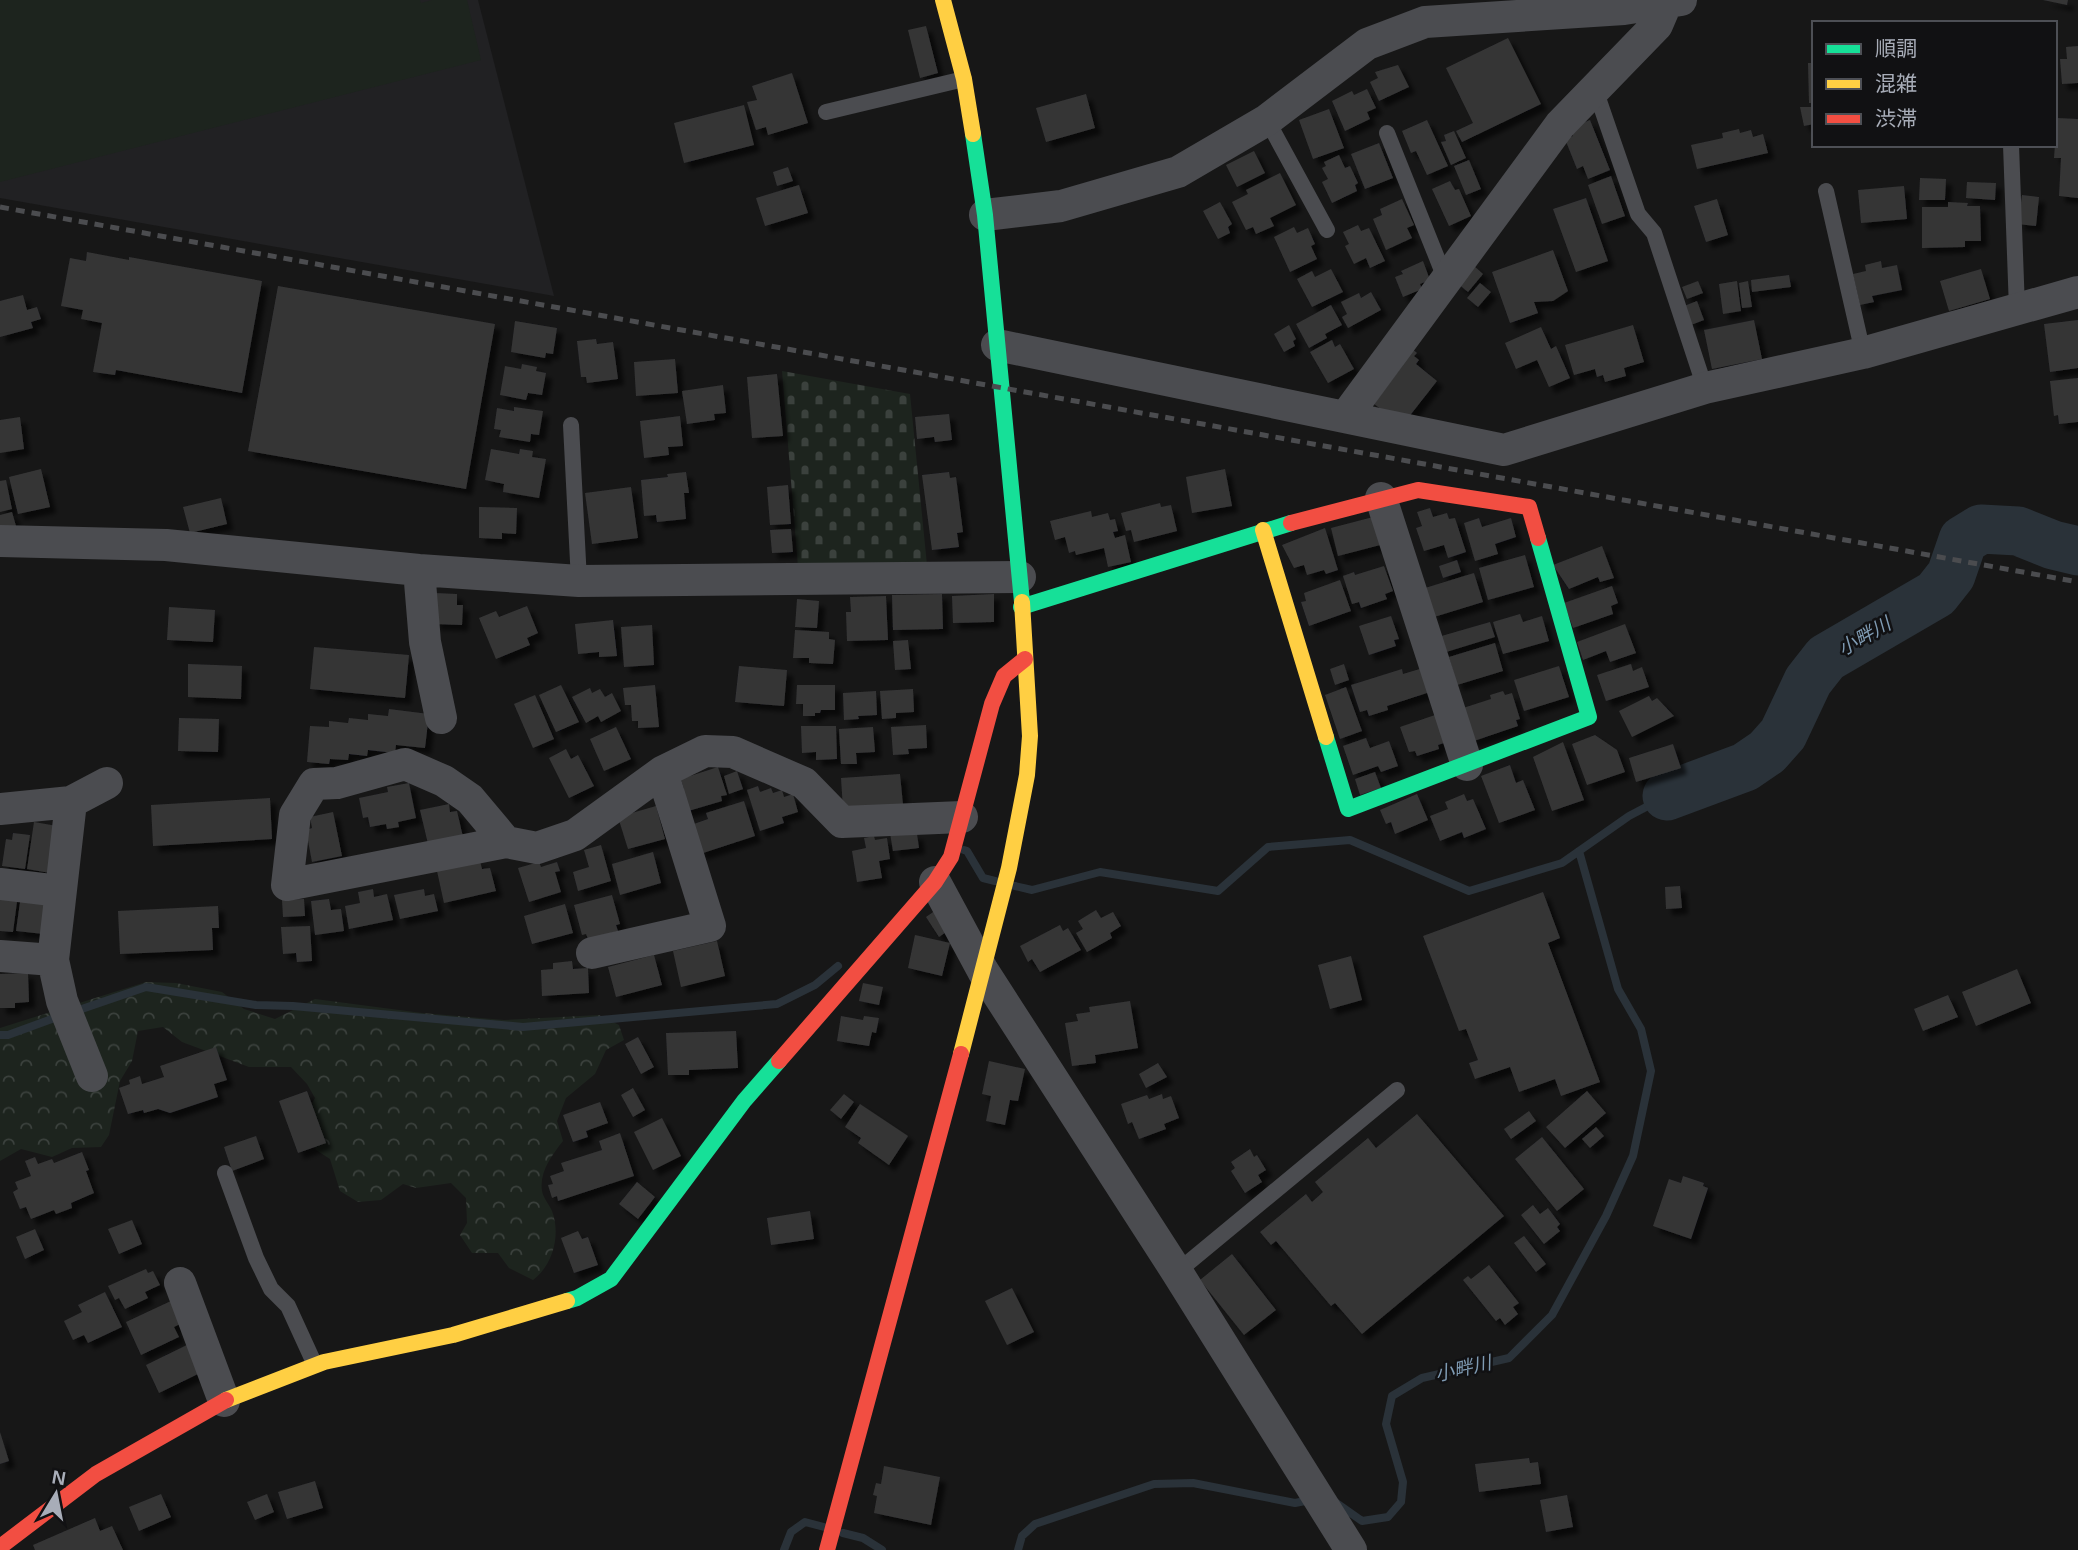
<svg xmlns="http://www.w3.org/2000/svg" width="2078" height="1550" viewBox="0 0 2078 1550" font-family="Helvetica,'Noto Sans JP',sans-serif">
  <defs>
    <pattern id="forest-crowns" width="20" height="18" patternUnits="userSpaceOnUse" patternTransform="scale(1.75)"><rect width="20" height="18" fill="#1d241e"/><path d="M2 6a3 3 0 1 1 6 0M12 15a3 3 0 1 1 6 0" fill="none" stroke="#3b413d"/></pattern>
    <pattern id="cemetery-stones" width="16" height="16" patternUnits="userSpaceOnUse" patternTransform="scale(1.75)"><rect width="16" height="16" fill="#1d241e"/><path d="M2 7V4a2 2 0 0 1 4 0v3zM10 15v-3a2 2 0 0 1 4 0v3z" fill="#3b413d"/></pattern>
    <filter id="shadow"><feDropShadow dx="6" dy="6" stdDeviation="2" flood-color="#0009"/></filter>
  </defs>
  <rect width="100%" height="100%" fill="#171717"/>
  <path fill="#212123" d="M0 0H478L554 296 0 198Z"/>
  <path fill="#1d241e" d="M0 0H420L421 3 432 0H467L481 60 0 182Z"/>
  <path fill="url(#forest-crowns)" d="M146 982 176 983 222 992 244 1009 275 1019 315 999 422 1013 504 1020 599 1015 619 1025 624 1040 606 1050 595 1074 566 1098 557 1121 563 1141C552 1155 539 1172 542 1191 543 1198 549 1204 552 1211 561 1235 553 1265 533 1280L509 1268 498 1253H472L460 1235 467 1223 466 1198 451 1183 416 1188 403 1184 381 1200 358 1202 340 1191 330 1159 316 1150 303 1120 315 1098 307 1084 291 1067H249L182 1042 163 1027 138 1031 132 1061 120 1081 109 1135 101 1147 72 1148 52 1157 21 1149 0 1161V1028Z"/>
  <path fill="url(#cemetery-stones)" d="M782 371 910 394 927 565 798 567Z"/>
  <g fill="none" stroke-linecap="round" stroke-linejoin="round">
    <path stroke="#2a3239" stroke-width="8" d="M964 850 967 851 983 878 995 881
      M1015 886 1032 890 1100 872 1218 891 1268 847 1350 840 1469 891 1562 863 1629 816 1667 796
      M73 1012 146 987 256 1005 293 1006 523 1027 777 1004 815 985 838 966
      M0 1035H8L60 1016
      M1335 1502 1362 1521 1388 1517 1401 1502 1403 1482 1386 1424 1392 1396 1422 1378 1509 1358 1552 1315 1606 1216 1633 1156 1651 1071 1641 1029 1618 989 1579 851
      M843 1533 863 1538 882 1550
      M784 1550 791 1532 805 1522 824 1527
      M1018 1550 1022 1536 1035 1524 1154 1484 1193 1483 1295 1503 1310 1500"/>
    <path stroke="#2a3239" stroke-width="49" d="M1667 796 1745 767 1767 752 1783 734 1808 681 1826 658 1936 594 1951 575 1963 540 1981 529 2018 531 2053 545 2078 551"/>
  </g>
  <path fill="#353536" filter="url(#shadow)" d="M2043 0H2068L2067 5Z
    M926 26 938 73 920 78 908 30Z
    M1508 38 1541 104 1462 142 1456 131 1473 123 1446 68Z
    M2078 46V83L2062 84 2060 59H2067L2066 47Z
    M1808 63H1814V103H1809Z
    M1398 65 1409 87 1379 101 1370 82 1378 78 1375 72Z
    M792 73 808 123 768 135 766 127 756 130 747 102 757 100 752 86Z
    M1367 89 1376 108 1367 112 1370 119 1345 131 1332 101 1352 91 1354 95Z
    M1086 94 1095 128 1046 142 1036 108Z
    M744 105 754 145 684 163 674 123Z
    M1800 107H1814V124L1804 126Z
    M1329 109 1344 148 1313 159 1299 120Z
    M2057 118 2078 119V198L2059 196 2061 158H2054Z
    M1427 120 1448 166 1427 175 1416 151 1411 153 1402 131Z
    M1590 120 1610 170 1588 179 1583 166 1577 169 1565 139 1573 136 1570 128Z
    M1739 129 1740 133 1751 130 1753 137 1763 134 1768 153 1697 169 1691 145 1723 138 1722 133Z
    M1454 131 1466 158 1451 165 1441 142 1446 141 1444 135Z
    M1379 143 1393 178 1365 189 1351 154Z
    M1254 151 1265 173 1237 187 1226 165Z
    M1339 155 1345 168 1350 166 1358 183 1355 185 1357 191 1332 203 1322 182 1328 179 1322 168 1326 166 1324 162Z
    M1469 160 1481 189 1466 195 1454 166Z
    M788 167 793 181 777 186 773 172Z
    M1280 173 1296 205 1270 218 1274 226 1256 234 1253 227 1246 230 1232 202 1248 194 1246 190Z
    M1611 176 1625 216 1602 224 1588 185Z
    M1920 178 1946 179 1945 200H1919Z
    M1450 181 1455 190 1459 189 1471 216 1449 226 1432 189Z
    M1967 182 1996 183 1995 200 1966 198Z
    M799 185 808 213 765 226 756 198Z
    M1904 186 1907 219 1861 223 1858 190Z
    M2022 195 2039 197 2036 226 2018 224Z
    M1586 198 1608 261 1576 272 1553 209Z
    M1402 199 1414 225 1407 228 1412 238 1386 250 1373 219 1382 215 1380 209Z
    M1717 199 1728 235 1706 242 1694 206Z
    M1220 202 1232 224 1228 227 1230 233 1218 239 1203 211Z
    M1948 202 1968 203 1967 206H1980L1981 241H1965V247L1922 248V207H1948Z
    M1358 225 1361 231 1369 228 1385 261 1370 268 1366 258 1354 264 1345 246 1349 244 1343 232Z
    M1294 227 1297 233 1308 228 1315 244 1311 246 1317 259 1290 272 1274 237Z
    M1553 250 1568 291 1553 301 1534 302 1538 313 1510 323 1492 272Z
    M87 252 129 260V257L262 281 242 393 116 370 115 375 93 372 102 323 81 319 83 310 61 306 70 258 86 261Z
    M1423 261 1430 280 1420 284 1422 289 1403 297 1395 277 1403 274 1401 271Z
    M1881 261 1882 268 1897 265 1902 290 1872 296 1874 302 1860 305 1853 274 1866 271 1865 265Z
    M1472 264 1483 274 1468 292 1457 283Z
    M1331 269 1343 292 1312 307 1297 279 1312 271 1315 277Z
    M1981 269 1990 299 1949 311 1940 281Z
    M1789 275 1791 287 1752 292 1751 280Z
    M1698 281 1703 293 1687 299 1682 287Z
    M1737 281 1741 311 1723 314 1719 284Z
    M1748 281 1752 307 1742 308 1739 283Z
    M1480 283 1491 292 1478 307 1467 298Z
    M278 286 495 324 466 489 248 451Z
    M1371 292 1381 310 1348 328 1342 317 1347 314 1341 302 1359 293 1361 298Z
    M23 295 27 310 37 307 41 319 31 322 33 328 0 337V301Z
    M1697 301 1704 320 1691 325 1684 306Z
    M1331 305 1342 325 1325 334 1327 338 1309 348 1296 324Z
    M1754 320 1762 359 1712 369 1704 330Z
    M2078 320V368L2050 372 2044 324Z
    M515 321 557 328 553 354 546 353 545 358 511 352Z
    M1289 325 1296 339 1293 341 1295 346 1284 352 1274 334Z
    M1633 325 1644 362 1624 368 1626 376 1605 382 1603 375 1597 377 1595 369 1574 375 1565 345Z
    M1541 327 1551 349 1556 346 1570 378 1549 387 1537 360 1516 369 1505 343Z
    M596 339 597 344 613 342 618 379 587 383 586 377H581L577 341Z
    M1332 340 1335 347 1340 344 1354 369 1328 383 1310 352Z
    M1410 347 1417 353 1414 356 1419 360 1416 364 1437 381 1408 418 1385 412 1374 404 1403 365 1399 362Z
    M675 359 678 393 636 396 634 362Z
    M522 364 537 367 536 371 546 373 542 395 528 393 526 400 500 395 505 366 521 369Z
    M777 374 783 436 752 438 747 377Z
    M2078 378V422L2059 424 2058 415 2054 416 2050 381Z
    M723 385 726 413 714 414 715 420 687 424 682 391Z
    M514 407 543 411 539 435 531 434 530 442 499 437 501 430 494 429 497 408 514 411Z
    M949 414 952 440 935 442 934 437 917 439 915 417Z
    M680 416 683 446 668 447 669 455 644 458 640 421Z
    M20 417 24 449 0 453V420Z
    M491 449 519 454 520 449 533 451 532 457 546 459 539 498 503 492 504 484 485 480Z
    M41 469 50 507 18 514 9 477Z
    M1225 469 1232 506 1192 513 1186 477Z
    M686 472 689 493H684L686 519 657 522 656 515 644 516 641 480 668 477 667 474Z
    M949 472 950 478 956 477 963 532 957 533 959 547 932 550 922 475Z
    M6 480 12 509 0 512V481Z
    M788 485 791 524 770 525 767 487Z
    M631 487 638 538 592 544 585 493Z
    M221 498 227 524 190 533 183 507Z
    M1160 503 1161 507 1171 505 1177 531 1134 542 1131 530 1126 531 1121 513Z
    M479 507 517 508 516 534 502 533V539L479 538Z
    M1430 508 1433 517 1447 513 1449 519 1455 518 1466 552 1448 558 1444 545 1424 551 1416 528 1422 526 1417 512Z
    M1091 511 1092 517 1108 513 1110 520 1115 519 1118 531 1113 532 1115 538 1125 535 1131 562 1108 567 1104 548 1076 555 1075 551 1069 553 1065 537 1055 540 1050 521Z
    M12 512 16 526 0 530V515Z
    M1377 516 1384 544 1338 556 1331 528Z
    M1479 518 1482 527 1511 518 1516 537 1495 544 1498 554 1475 561 1464 523Z
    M1325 528 1338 570 1326 574 1324 570 1307 575 1304 565 1294 568 1282 545Z
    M791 529 793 552 772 553 770 530Z
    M1602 546 1614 578 1600 582 1598 577 1569 589 1553 565Z
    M1525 555 1534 587 1488 600 1479 568Z
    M1457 560 1461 572 1443 578 1439 566Z
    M1384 566 1393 591 1385 594 1387 599 1361 608 1359 602 1352 604 1343 576 1354 572 1355 575Z
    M1474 573 1483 602 1434 617 1425 588Z
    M1340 580 1351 611 1309 626 1301 602 1306 601 1304 593Z
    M1612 586 1618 603 1611 606 1613 614 1573 628 1564 603Z
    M435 593 457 594V605H463L462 625 434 624Z
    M942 594 943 629 893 630 892 595Z
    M994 594V622L953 623 952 596Z
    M886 596 888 640 847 641 846 612H851L850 597Z
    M797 599 819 601 817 628 795 627Z
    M527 606 538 633 527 638 530 645 496 659 479 618 496 611 499 617Z
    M169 607 215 610 213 642 167 640Z
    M1520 614 1523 622 1542 616 1549 641 1503 654 1493 622Z
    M1391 616 1399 639 1394 640 1396 646 1369 655 1359 626Z
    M613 620 617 656 599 657V652L578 654 575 624Z
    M1490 622 1495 637 1443 653 1438 637Z
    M1625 624 1636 653 1610 662 1606 651 1583 660 1577 642Z
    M652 625 654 665 624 667 621 627Z
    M795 630 829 632V639L835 640 833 664 809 663V658H793Z
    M908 640 911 669 895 670 893 641Z
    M1495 643 1503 671 1457 685 1449 657Z
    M314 647 409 655 405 698 310 689Z
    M188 664 242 666 241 699 188 697Z
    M1344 664 1349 680 1335 685 1330 669Z
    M1631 664 1633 671 1642 667 1649 687 1606 701 1597 675Z
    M739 666 787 670 784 706 735 702Z
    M1559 666 1569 697 1524 711 1514 680Z
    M1423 668 1430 692 1387 706 1388 710 1369 716 1367 710 1360 712 1351 685 1402 669 1403 674Z
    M561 685 579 722 556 732 539 695Z
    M655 685 659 727 638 728V721H632L631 705H625L623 688Z
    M797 685H835V710H821L820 713H815V716H803V704H796Z
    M1346 687 1362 731 1340 739 1325 695Z
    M590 688 592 693 600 689 605 697 612 693 621 711 601 722 598 716 586 723 572 697Z
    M913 689 914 712 896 713V718L882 719 880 691Z
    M876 691 877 715 858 716 859 719 844 720 843 693Z
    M1503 691 1505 695 1512 693 1520 719 1516 720 1518 726 1471 742 1460 709 1491 699 1490 695Z
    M535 695 554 739 533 748 514 704Z
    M1649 696 1652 701 1657 698 1674 716 1632 737 1619 711Z
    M389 709 429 714 425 748 396 745 395 753 368 750 367 756 349 754 348 760 330 759 329 764 307 762 310 726 329 727V721L348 723 349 718 368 720V714L388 716Z
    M1435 715 1444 743 1438 745 1439 749 1417 756 1415 751 1409 752 1400 727Z
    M179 718 219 719 218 752 178 751Z
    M926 725 927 748 908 749 909 754 893 755 891 727Z
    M801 726H836L837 759 816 760V752L802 753Z
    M616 727 631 759 604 771 590 739Z
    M873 727 875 752 856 753 857 764H841L839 729Z
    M1595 735 1617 750 1625 772 1587 785 1572 744Z
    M1366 738 1370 748 1389 741 1398 766 1381 772 1378 766 1353 775 1343 746Z
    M1563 742 1584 800 1552 811 1533 757Z
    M1673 744 1681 768 1636 782 1629 758Z
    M566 749 571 759 578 755 594 786 569 798 549 758Z
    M1510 765 1516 783 1523 780 1535 810 1499 823 1481 776Z
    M718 767 727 795 721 796 722 801 685 812 678 791 684 789 681 779Z
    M737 771 743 789 729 794 724 776Z
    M1375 772 1381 788 1360 795 1355 779Z
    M900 774 903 805 843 809 841 778Z
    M409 783 416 818 398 822 399 827 387 829 386 824 370 827 368 817 363 818 359 798 388 792 387 787Z
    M758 786 760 792 771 788 773 793 782 790 784 797 793 794 798 812 782 817 784 823 760 831 747 790Z
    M1417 794 1428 820 1395 834 1391 822 1386 824 1380 810Z
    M1464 794 1467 801 1473 799 1486 829 1464 838 1462 832 1440 841 1430 816 1448 809 1445 802Z
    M270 798 272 839 153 846 151 805Z
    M744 801 755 836 700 854 691 825 708 819 706 813Z
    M449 804 450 812 457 811 463 837 428 844 420 810Z
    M656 806 665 839 628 849 618 817Z
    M333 812 342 856 312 862 306 830 312 828 310 817Z
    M34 822 57 826 50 873 27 869Z
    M13 833 30 835 25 869 2 866 6 839 12 840Z
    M890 833 917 834 919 848 893 851Z
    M874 836 875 840 887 838 890 859 879 861 882 878 857 882 852 851 866 848 864 838Z
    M601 845 611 881 578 891 573 872 589 867 584 850Z
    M653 852 661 883 620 895 612 864Z
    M480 861 482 869 490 868 496 891 444 903 437 871Z
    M539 862 541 867 557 862 560 871 555 872 561 892 529 902 518 868Z
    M1680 886 1682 908 1666 909 1665 887Z
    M373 889 374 897 387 894 393 920 349 929 345 906 360 903 358 892Z
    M424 889 425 896 434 894 438 911 400 919 394 895Z
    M0 892 18 894 13 932 0 931Z
    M1543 892 1560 938 1548 943 1600 1082 1561 1096 1555 1079 1519 1092 1510 1067 1475 1079 1469 1063 1478 1060 1466 1029 1459 1031 1423 936Z
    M21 895 48 904 44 934 16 931Z
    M612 895 620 924 616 925 618 931 588 939 586 934 582 935 574 905Z
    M304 899 305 916 283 917 282 900Z
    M329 899 331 910 341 909 344 931 315 935 311 901Z
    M565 904 573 933 532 944 524 916Z
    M218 906 219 928H212L213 950 120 954 118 911Z
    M936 910 949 930 939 937 926 917Z
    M1096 910 1101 918 1113 912 1121 926 1110 933 1112 938 1087 952 1076 933 1083 929 1078 921Z
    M1060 925 1063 931 1068 928 1081 950 1040 972 1032 959 1028 962 1020 946Z
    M310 926 312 961 297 962 296 953 283 954 281 927Z
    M915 935 950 943 942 976 908 968Z
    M717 941 725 976 681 987 673 951Z
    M654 955 662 985 616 997 608 967Z
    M1351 956 1362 1000 1330 1009 1318 965Z
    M572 961 573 969 588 968 589 993 542 996 541 970 553 969V963Z
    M2017 969 2031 1003 1976 1026 1962 992Z
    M28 973 29 1002 15 1003V1008H0V974Z
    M863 983 883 987 879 1005 859 1001Z
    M1948 995 1958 1017 1923 1031 1914 1009Z
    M1130 1001 1138 1048 1095 1055 1096 1063 1072 1066 1065 1023 1078 1021 1076 1014 1090 1012 1089 1007Z
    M841 1016 863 1020 864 1016 879 1018 876 1033 872 1032 869 1046 837 1041Z
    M736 1031 738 1068 689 1070V1075H668L666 1033Z
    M638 1037 654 1067 641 1074 625 1044Z
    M216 1047 227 1080 214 1084 218 1097 170 1113 158 1109 144 1113 143 1110 128 1114 119 1088 130 1084 129 1080 140 1076 142 1084 164 1077 160 1066Z
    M989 1061 1025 1069 1018 1101 1010 1100 1005 1125 986 1121 991 1096 982 1094Z
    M1158 1063 1167 1077 1146 1088 1139 1074Z
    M633 1088 645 1110 633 1117 621 1095Z
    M307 1091 326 1143 298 1153 279 1101Z
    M1587 1091 1606 1113 1565 1148 1546 1127Z
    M844 1094 854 1102 841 1119 830 1110Z
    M1162 1094 1163 1099 1171 1096 1179 1118 1164 1124 1166 1129 1139 1139 1132 1122 1128 1124 1121 1104 1147 1095 1149 1099Z
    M600 1102 608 1123 586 1131 588 1137 573 1142 563 1115Z
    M860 1104 908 1136 889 1165 858 1143 861 1138 845 1127Z
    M1529 1111 1536 1121 1511 1139 1504 1129Z
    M1417 1114 1504 1216 1362 1334 1335 1303 1331 1306 1276 1241 1271 1245 1260 1232 1306 1194 1312 1202 1323 1192 1315 1182 1368 1138 1376 1148Z
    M662 1118 681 1156 653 1170 634 1132Z
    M1596 1127 1604 1136 1590 1148 1582 1139Z
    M620 1133 634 1176 558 1201 557 1196 552 1198 548 1185 553 1184 550 1176 564 1171 561 1163 602 1150 599 1141Z
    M256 1136 264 1159 232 1171 224 1147Z
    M1542 1137 1584 1189 1557 1211 1515 1159Z
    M1250 1149 1254 1157 1257 1155 1266 1170 1258 1175 1262 1182 1245 1193 1231 1171 1235 1168 1231 1162Z
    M82 1152 89 1170 86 1171 94 1193 71 1203 72 1208 56 1214 54 1210 31 1219 26 1207 20 1209 13 1192 18 1189 15 1182 31 1176 25 1161 35 1157 38 1164 52 1159 54 1163Z
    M1683 1176 1704 1183 1703 1186 1708 1188 1691 1239 1653 1226 1669 1179 1681 1183Z
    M637 1182 655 1197 638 1219 619 1204Z
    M1533 1205 1540 1214 1548 1208 1560 1224 1557 1227 1560 1231 1544 1244 1521 1215Z
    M810 1211 814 1239 771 1245 767 1218Z
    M132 1220 142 1244 119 1254 108 1229Z
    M35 1229 44 1250 25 1259 16 1237Z
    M578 1231 582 1239 588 1237 598 1265 574 1273 561 1238Z
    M1524 1236 1546 1264 1536 1272 1514 1243Z
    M1232 1254 1276 1310 1244 1335 1200 1280Z
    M1489 1265 1519 1303 1513 1307 1518 1314 1505 1325 1500 1318 1496 1321 1463 1280 1468 1276 1471 1279Z
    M146 1269 148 1273 153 1271 160 1285 145 1292 148 1298 125 1309 119 1298 115 1300 108 1286Z
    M1012 1288 1034 1332 1007 1345 985 1301Z
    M105 1292 122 1327 88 1343 84 1335 73 1340 64 1321 82 1312 78 1305Z
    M173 1300 180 1324 174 1327 179 1337 141 1355 126 1322Z
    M189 1344 202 1372 159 1393 146 1365Z
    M0 1432 9 1461 0 1464Z
    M1529 1458 1530 1463 1538 1462 1541 1484 1479 1492 1475 1464Z
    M884 1466 940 1477 931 1525 874 1513 877 1496 873 1495 876 1483 881 1484Z
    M315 1481 323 1508 287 1519 278 1492Z
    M161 1494 171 1517 139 1531 129 1507Z
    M267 1494 274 1512 255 1520 247 1502Z
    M1567 1495 1573 1527 1546 1532 1540 1500Z
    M95 1518 100 1531 112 1526 123 1550H35L33 1545Z"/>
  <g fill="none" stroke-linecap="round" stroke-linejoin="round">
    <path stroke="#4b4c50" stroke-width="16" d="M1595 89 1638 214 1654 233 1705 388
      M826 112 964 79
      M1267 120 1327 230
      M1387 133 1445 278
      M2011 145 2017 309
      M1826 191 1863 353
      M571 425 579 581
      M225 1173 256 1258 271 1289 288 1306 315 1365
      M1177 1272 1397 1090"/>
    <path stroke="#4b4c50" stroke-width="32" d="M985 215 1061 206 1178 172 1267 120 1367 44 1425 22 1624 9 1681 0
      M997 345 1504 450 1705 388 1863 353 2078 292
      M1346 416 1560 125 1657 25 1666 4
      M1381 498 1467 765
      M0 541 166 545 419 570 579 581 1020 577
      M419 570 425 642 441 718
      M71 802 53 960 62 1001 92 1076
      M0 809 71 802 107 783
      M506 842 470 799 444 781 405 764 337 783 314 784 295 815 287 885 506 842 537 848 575 835 662 772 705 751 733 752 804 783 842 822 962 817
      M935 882 983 971 1177 1272 1351 1550
      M0 884 60 891
      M592 953 710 926 662 772
      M0 956 53 960
      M180 1283 224 1401"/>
    <path stroke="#16e098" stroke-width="16" d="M973 134 985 215 1022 602
      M1021 607 1291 523
      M1326 737 1348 809 1589 717 1538 538
      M567 1301 577 1298 611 1279 744 1101 779 1061"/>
    <path stroke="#ffcf43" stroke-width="16" d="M943 0 964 79 973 134
      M1263 530 1326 737
      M961 1054 1009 868 1027 775 1030 736 1022 602
      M226 1400 324 1362 453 1335 567 1301"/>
    <path stroke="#f24e42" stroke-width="16" d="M1291 523 1418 490 1529 507 1538 538
      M779 1061 935 882 951 857 992 704 1004 676 1025 659
      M0 1547 96 1474 226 1400
      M827 1550 961 1054"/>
    <path stroke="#4b4c4f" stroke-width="5" stroke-dasharray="9 7" stroke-linecap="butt" d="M0 207 2078 582"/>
  </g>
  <g text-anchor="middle" stroke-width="5" stroke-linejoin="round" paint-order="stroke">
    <g font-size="19" font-style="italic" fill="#7f9bb3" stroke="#111113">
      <text transform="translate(1864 636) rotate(-30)" y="7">小畔川</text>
      <text transform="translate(1463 1368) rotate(-13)" y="7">小畔川</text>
    </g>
  </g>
  <rect x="1812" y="21" width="245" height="126" fill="#111113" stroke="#4d4f55" stroke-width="2"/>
  <rect x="1826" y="44" width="35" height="10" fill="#16e098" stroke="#4d4f55" stroke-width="2"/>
  <text x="1875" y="56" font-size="21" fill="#a8adb8">順調</text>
  <rect x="1826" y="79" width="35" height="10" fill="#ffcf43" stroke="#4d4f55" stroke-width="2"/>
  <text x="1875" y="91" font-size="21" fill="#a8adb8">混雑</text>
  <rect x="1826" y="114" width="35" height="10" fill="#f24e42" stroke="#4d4f55" stroke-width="2"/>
  <text x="1875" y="126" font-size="21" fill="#a8adb8">渋滞</text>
  <g transform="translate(56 1494) rotate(10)" stroke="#111113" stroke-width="5" paint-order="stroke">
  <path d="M0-5L12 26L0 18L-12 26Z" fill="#a8adb8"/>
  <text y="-10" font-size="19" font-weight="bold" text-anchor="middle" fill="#a8adb8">N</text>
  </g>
</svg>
